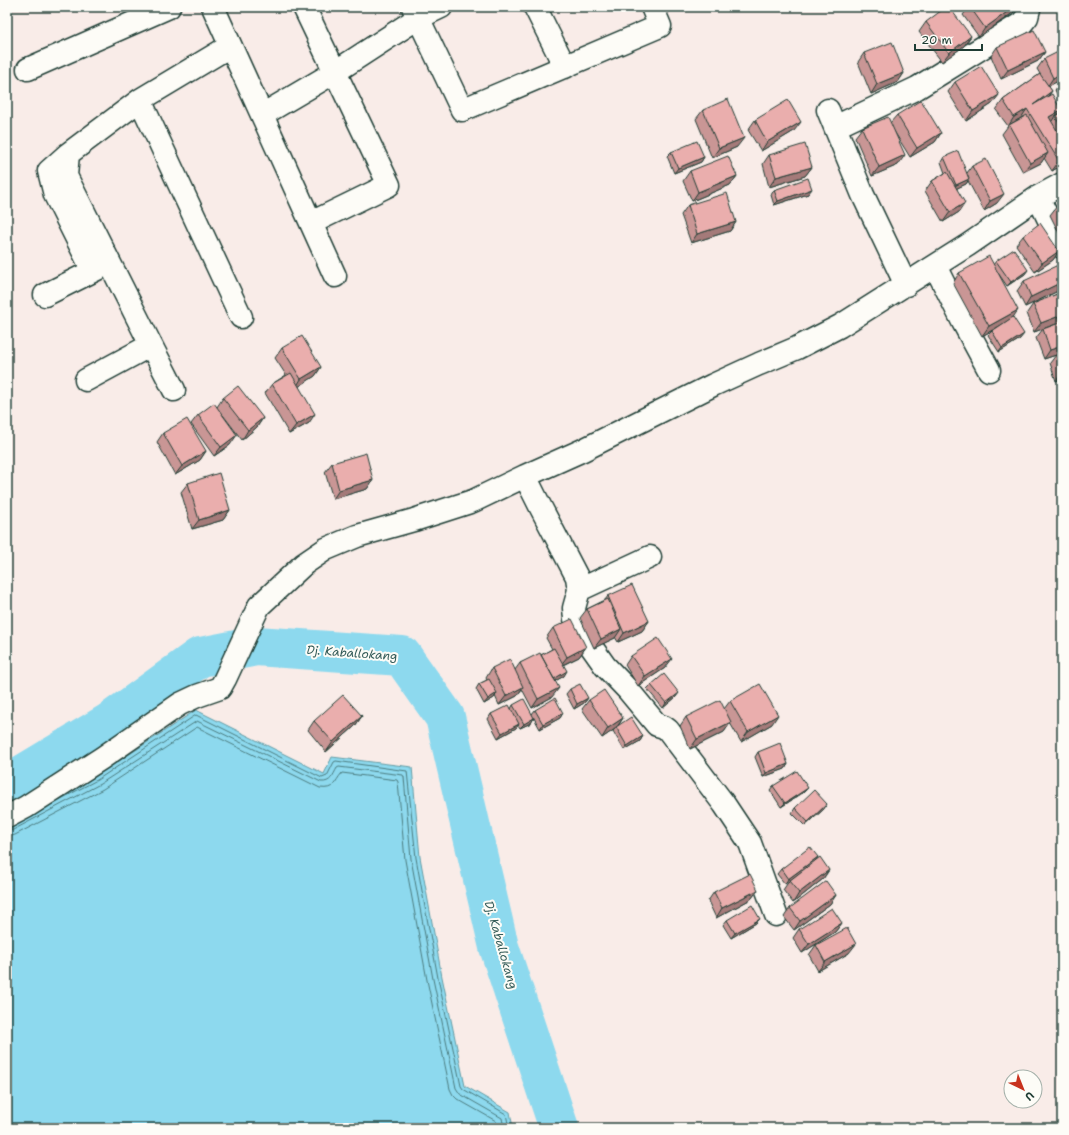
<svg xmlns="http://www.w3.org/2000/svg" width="1069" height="1135" viewBox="0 0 1069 1135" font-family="'Shantell Sans',sans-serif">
  <rect width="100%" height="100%" fill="#f9ece8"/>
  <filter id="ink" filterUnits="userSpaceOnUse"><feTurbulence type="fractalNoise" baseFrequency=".025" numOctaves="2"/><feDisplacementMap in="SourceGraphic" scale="8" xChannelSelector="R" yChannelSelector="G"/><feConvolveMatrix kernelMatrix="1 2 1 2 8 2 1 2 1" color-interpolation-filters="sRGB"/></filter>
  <g filter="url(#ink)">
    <path fill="#8dd9ee" stroke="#619ba4" d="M196 710 324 774 332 757 412 767 420 857 442 977 465 1086 510 1112 513 1128H7V823L95 777Z"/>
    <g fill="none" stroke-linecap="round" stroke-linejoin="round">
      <path stroke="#4b7b7e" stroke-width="1" d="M59 800 97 780 196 715 322 778 327 776 334 762 336 761 407 771 416 858 438 978 461 1086 463 1089 506 1114 509 1128
        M7 831 13 830 100 784 197 721 321 782C331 783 333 775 337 768L339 767 403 775 404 777 411 859 433 979 456 1088 460 1094 502 1118 504 1128
        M7 837 15 835 103 789 197 727 320 788C335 790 334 782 342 773L397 780 398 782 405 860 427 980 450 1089 453 1095 457 1099 496 1121 498 1128"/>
      <path stroke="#8dd9ee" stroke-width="40" d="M7 783 11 782 109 723 200 657 256 646 402 656 445 717 499 947 559 1128"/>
      <defs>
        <path id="street" d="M213 7 311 223 389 185 335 72 262 115
          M304 7 335 72 418 18 441 7
          M413 7 462 110 660 26 652 7
          M535 7 565 67
          M230 46 140 100 241 317
          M28 69 169 7
          M140 100 68 154 66 176 151 345 174 390
          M828 110 863 195 906 285
          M835 127 917 88 1022 23 1027 17 1029 9 1028 7
          M68 154 49 171 55 195 93 271 109 263
          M1038 197 1062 247
          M311 223 335 276
          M935 266 963 322 989 370
          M45 295 93 271
          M86 380 151 345
          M525 476 540 506 577 577 579 590 574 608 575 619 581 630 588 642 605 666 628 690 657 725 664 727 668 730 724 804 750 843 776 915
          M579 590 650 557
          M7 817 26 807 102 758 180 704 197 696 220 688 225 679 259 606 304 564 326 549 357 536 414 520 473 501 525 476 583 450 713 385 759 364 797 348 840 326 968 245 1038 197 1062 184"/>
      </defs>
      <use href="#street" stroke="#1f3d34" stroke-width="25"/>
      <use href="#street" stroke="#fdfcf7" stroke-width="22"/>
    </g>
    <path fill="#c99695" stroke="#1f3d34" d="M969 7H1017L1014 12 979 37 963 15Z
      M926 22 971 36 964 46 942 62 919 32Z
      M997 47 1045 52 1038 61 1001 79 991 56Z
      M864 53 904 73 898 82 871 94 858 62Z
      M1044 59 1062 79 1048 86 1052 91 1048 96 1057 115 1062 113V165L1052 171 1044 158 1041 163 1023 172 1002 134 1008 126 996 110 1003 100 1040 74 1037 69Z
      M955 82 992 104 966 121 948 92Z
      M1062 84V104L1055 90 1058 86Z
      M703 110 737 147 712 158 696 119Z
      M897 115 941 133 935 142 910 157 892 128 898 165 872 176 855 137 862 128 890 123Z
      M755 120 794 131 761 151 748 130Z
      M671 152 704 157 701 162 674 173 667 156Z
      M769 155 812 167 805 176 769 187 763 164Z
      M944 157 967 173 972 166 997 203 984 211 968 181 966 184 957 188 959 212 943 222 925 191 932 181 945 173 941 162Z
      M690 171 737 176 730 185 692 201 683 181Z
      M774 190 808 194 774 205 771 195Z
      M1062 203V239L1050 215 1057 206Z
      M688 205 736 222 730 231 691 243 681 215Z
      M1023 236 1059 251 1053 260 1035 272 1016 245Z
      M996 261 1025 274 1007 286 996 270 1020 339 999 352 988 335 993 330 982 336 953 283 959 273 993 265Z
      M1062 272V286L1060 290 1025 307 1017 291 1024 281Z
      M1062 292V322L1034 332 1027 313 1033 304Z
      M1062 322V379L1056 381 1050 363 1056 355 1044 359 1036 338 1043 329Z
      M282 348 321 367 315 376 299 386 309 423 289 434 265 393 272 384 286 375 275 358Z
      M1062 384V400L1059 389Z
      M223 398 263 418 257 427 242 440 223 415 230 445 214 456 191 424 198 415 217 407Z
      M163 433 206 451 200 460 175 475 157 442Z
      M332 463 373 480 367 489 333 499 325 472Z
      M188 483 230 510 223 520 192 529 181 492Z
      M608 596 649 621 642 631 618 642 615 637V638L594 648 580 618 587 609 605 600Z
      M553 628 586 647 579 657 563 665 564 676 555 681 552 697 532 708 522 689 517 696 499 705 495 696 494 698 484 704 476 689 479 684 487 680 486 678 492 668 515 670 520 663 541 655 552 649 546 638Z
      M631 656 665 668 638 686 625 665Z
      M651 685 676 697 663 708 647 689Z
      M570 689 588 698 584 703 574 709 566 694Z
      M589 700 623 718 618 726 643 736 640 741 624 750 613 731 615 729 602 738 582 709Z
      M730 701 772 724 741 742 730 723 724 732 690 749 680 726 686 717 724 709Z
      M513 705 532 714 535 710 563 713 560 718 540 729 534 718 531 723 520 728 518 725 516 728 498 738 488 719 491 714 511 709Z
      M362 716 355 726 326 752 308 730 314 721Z
      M758 752 788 764 785 769 763 777 755 757Z
      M773 786 804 792 781 807 770 790Z
      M795 808 824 809 805 826 792 813Z
      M818 857 816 860 829 870 823 879 793 903 783 890 789 881 796 875 785 884 777 874 781 869Z
      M758 890 751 899 716 918 708 901 714 892Z
      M836 895 830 904 794 930 784 917 790 908Z
      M727 920 756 923 731 938 723 925Z
      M842 923 835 932 802 953 793 938 799 929Z
      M816 945 849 953 818 971 809 955Z"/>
    <path fill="#a47a79" stroke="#1f3d34" d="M1014 7H1017L1014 12 979 37 985 28Z
      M971 36 964 46 942 62 949 53Z
      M1045 52 1038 61 1001 79 1008 70Z
      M904 73 898 82 871 94 877 84Z
      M1062 73V79L1047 87 1053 78Z
      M1052 91 1045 100 1033 105Z
      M999 95 992 104 966 121 973 111Z
      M1027 109 1021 118 1009 125 1014 117Z
      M1061 110 1056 118 1055 116 1052 121 1042 127 1049 117Z
      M801 122 794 131 761 151 767 142Z
      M941 133 935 142 910 157 917 148Z
      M744 138 737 147 712 158 719 148Z
      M1048 153 1041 163 1023 172 1030 163Z
      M905 155 898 165 872 176 879 167Z
      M704 157 701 162 674 173 678 168Z
      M1062 159V165L1052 171 1059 161Z
      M812 167 805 176 769 187 776 177Z
      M737 176 730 185 692 201 698 192Z
      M969 179 966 184 953 190 956 185Z
      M812 189 808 194 774 205 778 201Z
      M1004 194 997 203 984 211 990 201Z
      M965 203 959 212 943 222 950 212Z
      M736 222 730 231 691 243 697 234Z
      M1059 251 1053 260 1035 272 1042 263Z
      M1028 270 1025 274 1007 286 1011 282Z
      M1062 282V286L1060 290 1025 307 1031 297Z
      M1018 310 1012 319 982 336 989 326Z
      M1062 315V322L1034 332 1041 323Z
      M1024 334 1020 339 999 352 1002 348Z
      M1062 346V353L1044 359 1050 350Z
      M321 367 315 376 295 389 301 379Z
      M1062 372V379L1056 381Z
      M315 414 309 423 289 434 296 425Z
      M263 418 257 427 242 440 248 430Z
      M237 435 230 445 214 456 221 447Z
      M206 451 200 460 175 475 182 466Z
      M373 480 367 489 333 499 339 490Z
      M230 510 223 520 192 529 199 520Z
      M649 621 642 631 618 642 624 633Z
      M621 629 615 638 594 648 601 639Z
      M586 647 579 657 560 666 567 657Z
      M672 659 665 668 638 686 645 676Z
      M567 671 564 676 550 684 553 679Z
      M523 687 517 696 499 705 506 696Z
      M559 688 552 697 532 708 538 699Z
      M497 693 494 698 484 704 488 699Z
      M679 693 676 697 663 708 666 703Z
      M588 698 584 703 574 709 577 704Z
      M563 713 560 718 540 729 543 724Z
      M778 715 772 724 741 742 748 732Z
      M362 716 355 726 326 752 333 742Z
      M534 718 531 723 520 728 524 724Z
      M623 718 617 727H616L615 729 602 738 608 728Z
      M731 722 724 732 690 749 697 739Z
      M519 724 516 728 498 738 502 733Z
      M643 736 640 741 624 750 627 746Z
      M788 764 785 769 763 777 766 773Z
      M808 788 804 792 781 807 785 803Z
      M827 804 824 809 805 826 808 822Z
      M818 857 815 862 785 884 788 879Z
      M829 870 823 879 793 903 799 893Z
      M758 890 751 899 716 918 722 908Z
      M836 895 830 904 794 930 800 921Z
      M760 919 756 923 731 938 735 933Z
      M842 923 835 932 802 953 809 944Z
      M856 944 849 953 818 971 825 962Z"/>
    <path fill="#eaaead" stroke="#1f3d34" d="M946 7H949L971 36 949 53 926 22Z
      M970 7H1014L985 28Z
      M1034 30 1045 52 1008 70 997 47Z
      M892 42 904 73 877 84 864 53Z
      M1062 50V73L1053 78 1044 59Z
      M981 66 999 95 973 111 955 82Z
      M1040 74 1052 91 1033 105 1052 94 1061 110 1049 117 1062 139V159L1059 161 1027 109 1014 117 1003 100Z
      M1062 84V93L1058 86Z
      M728 99 744 138 719 148 703 110Z
      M788 100 801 122 767 142 755 120Z
      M921 100 941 133 917 148 897 115Z
      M1062 113V129L1055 116Z
      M1027 115 1048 153 1030 163 1009 125Z
      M888 117 905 155 879 167 862 128Z
      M697 141 704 157 678 168 671 152Z
      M805 144 812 167 776 177 769 155Z
      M958 151 969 179 956 185 944 157Z
      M728 156 737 176 698 192 690 171Z
      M986 159 1004 194 990 201 972 166Z
      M947 172 965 203 950 212 932 181Z
      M808 178 812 189 778 201 774 190Z
      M727 193 736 222 697 234 688 205Z
      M1062 203V216L1057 206Z
      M1040 223 1059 251 1042 263 1023 236Z
      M1014 249 1028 270 1011 282 996 261Z
      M989 256 1018 310 989 326 959 273Z
      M1058 265 1062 272V282L1031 297 1024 281Z
      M1062 292V315L1041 323 1033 304Z
      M1013 317 1024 334 1002 348 992 331Z
      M1062 322V346L1050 350 1043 329Z
      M302 336 321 367 301 379 282 348Z
      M1062 352V369L1057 354Z
      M291 373 315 414 296 425 272 384Z
      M238 386 263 418 248 430 223 398Z
      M214 403 237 435 221 447 198 415Z
      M187 419 206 451 182 466 163 433Z
      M366 453 373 480 339 490 332 463Z
      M219 473 230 510 199 520 188 483Z
      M632 585 649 621 624 633 608 596Z
      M608 599 621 629 601 639 587 609Z
      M572 619 586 647 567 657 553 628Z
      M658 638 672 659 645 676 631 656Z
      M554 648 567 671 554 679 541 655Z
      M540 653 559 688 538 699 520 663Z
      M510 659 523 687 506 696 492 668Z
      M664 674 679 693 666 703 651 685Z
      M489 679 497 693 488 699 479 684Z
      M580 684 588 698 577 704 570 689Z
      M760 684 778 715 748 732 730 701Z
      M604 690 623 718 608 728 589 700Z
      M343 695 362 716 333 742 314 721Z
      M555 698 563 713 543 724 535 710Z
      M524 699 534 718 524 724 513 705Z
      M720 700 731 722 697 739 686 717Z
      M509 705 519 724 502 733 491 714Z
      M631 717 643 736 627 746 616 727Z
      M780 743 788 764 766 773 758 752Z
      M797 771 808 788 785 803 773 786Z
      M814 790 827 804 808 822 795 808Z
      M810 847 818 857 788 879 781 869Z
      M820 857 829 870 799 893 789 881Z
      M750 874 758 890 722 908 714 892Z
      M826 881 836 895 800 921 790 908Z
      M752 905 760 919 735 933 727 920Z
      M832 908 842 923 809 944 799 929Z
      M847 928 856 944 825 962 816 945Z"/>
  </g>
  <g text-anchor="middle" stroke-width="4" stroke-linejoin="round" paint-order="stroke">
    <g font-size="12" font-style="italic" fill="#355c59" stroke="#fdfcf7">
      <text transform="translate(352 653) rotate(4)" y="4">Dj. Kaballokang</text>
      <text transform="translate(501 945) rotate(74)" y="4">Dj. Kaballokang</text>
    </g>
  </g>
  <rect width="1069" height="1135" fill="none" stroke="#fdfcf7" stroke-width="24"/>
  <rect x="12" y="12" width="1045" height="1111" fill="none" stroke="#1f3d34" stroke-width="1.5" filter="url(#ink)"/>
  <g transform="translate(1023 1089) rotate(137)"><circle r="19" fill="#fdfcf7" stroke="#a4b0a9"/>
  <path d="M0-3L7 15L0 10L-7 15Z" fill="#c8321e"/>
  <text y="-6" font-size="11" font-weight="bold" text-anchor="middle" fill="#1f3d34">U</text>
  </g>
  <path d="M915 44v6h67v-6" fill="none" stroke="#1f3d34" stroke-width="2"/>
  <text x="921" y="44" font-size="12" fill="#1f3d34" stroke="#fdfcf7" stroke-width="3" paint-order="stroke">20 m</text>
</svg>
